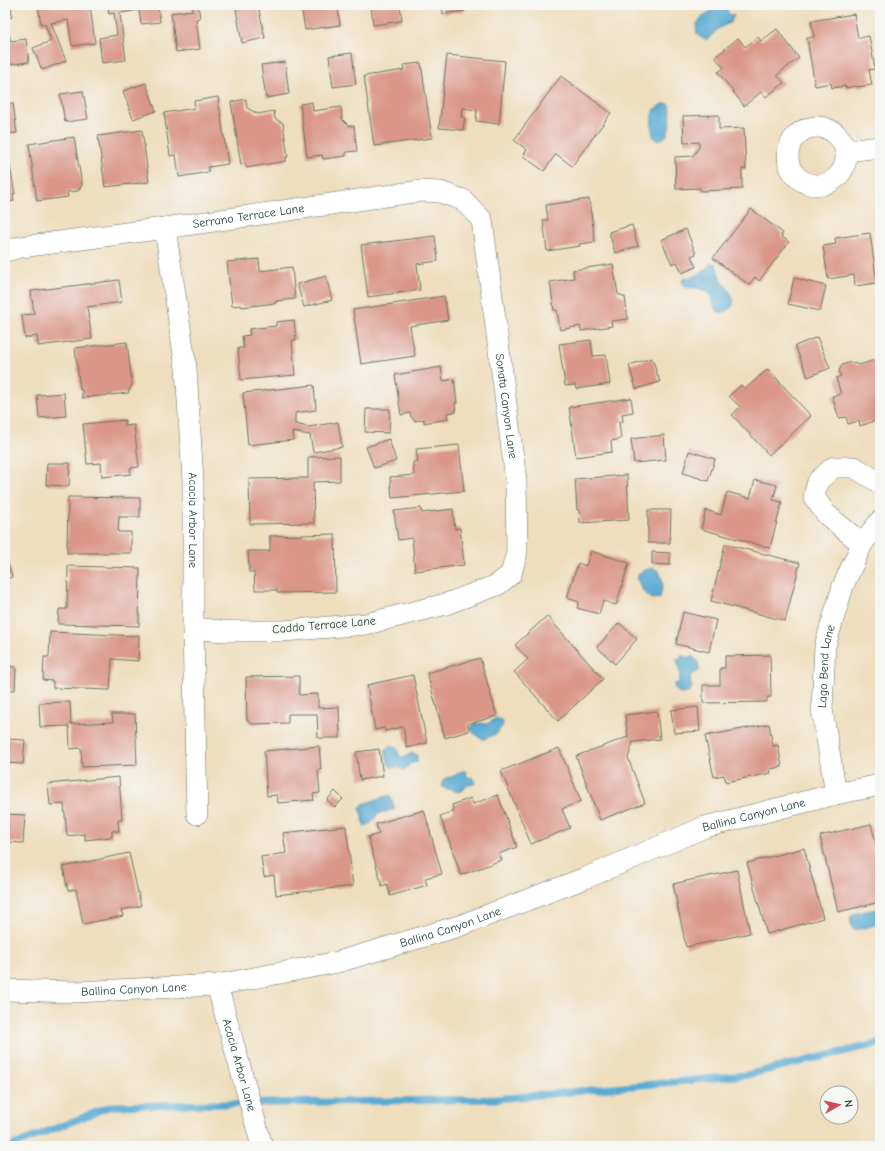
<svg xmlns="http://www.w3.org/2000/svg" width="885" height="1151" viewBox="0 0 885 1151" font-family="'Comic Neue',sans-serif">
  <rect width="100%" height="100%" fill="#f6f6f2"/>
  <filter id="ink" filterUnits="userSpaceOnUse"><feTurbulence type="fractalNoise" baseFrequency=".025" numOctaves="2"/><feDisplacementMap in="SourceGraphic" scale="8" xChannelSelector="R" yChannelSelector="G"/><feConvolveMatrix kernelMatrix="1 2 1 2 8 2 1 2 1" color-interpolation-filters="sRGB"/></filter>
  <filter id="wash" filterUnits="userSpaceOnUse"><feTurbulence type="fractalNoise" baseFrequency=".012" numOctaves="4" result="noise"/><feDisplacementMap in="SourceGraphic" scale="16" xChannelSelector="R" yChannelSelector="G"/><feGaussianBlur stdDeviation="0.9" result="paint"/><feColorMatrix in="noise" values="0 0 0 0 0 0 0 0 0 0 0 0 0 0 0 0 0 1.4 0 .05"/><feComposite in="paint" operator="in"/></filter>
  <g filter="url(#wash)">
    <rect width="100%" height="100%" fill="#eedebe"/>
    <path fill="#59aad3" stroke="#3c7484" d="M721 7H726C727 12 729 15 734 15L731 22 719 28 708 39C697 40 693 29 699 21 704 14 713 10 721 7Z
      M662 104H669C673 109 670 131 666 136 664 139 661 138 658 141L654 138C650 128 651 118 655 109Z
      M711 263 716 264C718 269 718 274 721 279 725 287 742 302 728 310 725 312 722 313 719 312 713 309 714 300 711 295 704 287 694 288 685 287L682 282 683 279 696 276 706 269Z
      M653 568 659 571 663 582 660 598 652 599 643 591 637 579C639 570 645 570 653 568Z
      M681 656H685L686 658 692 656C698 660 699 664 699 671L691 675 690 681 692 688 688 693 680 694 675 689 674 685 680 681 679 667 677 660Z
      M496 718 502 720 503 725 496 734 484 739C478 738 474 734 471 729L473 725 480 723 487 724Z
      M391 745 395 746C399 751 397 756 404 758L412 753 417 755V762L409 764 406 769 403 770 398 767H391L389 765 385 750Z
      M462 771H466L467 777 474 778 475 783 467 785 464 789 458 792 450 789H445L442 786V783L444 779 454 776Z
      M390 795 395 809 377 814C374 821 372 824 364 826L360 808 363 804Z
      M880 908V924L855 930 852 928 850 918 853 914Z"/>
    <g fill="none" stroke-linecap="round" stroke-linejoin="round">
      <path stroke="#59aad3" stroke-width="7" d="M11 1146 111 1106 496 1099 746 1075 880 1043"/>
    </g>
    <g id="blocks">
      <path fill="#da9688" d="M5 5H11L12 17 5 18Z
        M38 5H90L95 43 72 46 68 20 51 23 66 61 42 70 33 48 51 41 45 24H41Z
        M108 5H158L160 22 141 24 139 10 120 13 126 60 102 63 99 38 117 35 114 13 109 14Z
        M192 5H198L200 18 196 19 200 49 176 52 171 13 193 10Z
        M253 5H258L265 38 242 43 236 9Z
        M301 5H352V7L338 9 340 25 305 30Z
        M371 5H400L402 21 373 25Z
        M442 5H464L465 11 443 14Z
        M876 5H880V19H878Z
        M854 14 858 38 869 36 875 69 869 70 872 85 857 87 856 86 846 88 845 86 832 88 831 83 815 86 807 38 814 37 811 21Z
        M5 22 11 41 26 39 29 62 5 65Z
        M777 29 799 58 777 75 784 83 766 97 761 92 744 106 718 72 724 68 715 57 738 38 745 47 758 37 761 41Z
        M352 53 356 84 333 87 329 56Z
        M447 55 505 61 499 124 476 121 477 110 462 108 461 117H465L463 130 439 128Z
        M285 62 289 94 266 98 261 65Z
        M421 63 432 138 374 146 364 76 404 70 403 65Z
        M561 76 611 113 572 166 556 154 544 171 523 156 527 150 514 140Z
        M146 83 156 111 133 119 123 91Z
        M83 91 88 119 65 122 60 94Z
        M218 97 228 164 208 167 209 172 179 177 176 155 170 156 164 113 195 108 194 101Z
        M246 99 247 108 258 114 274 111 275 119 283 123 288 157H286V161L246 168V164L241 165 231 102Z
        M312 102 313 111 341 107 342 119 349 126H354L357 151 346 152V156L323 159 322 155 307 157 300 104Z
        M13 103 17 133 5 134V105Z
        M719 115V129L744 128 746 169H742V189L701 191 700 188 676 189 675 157 693 156 699 147V142L684 143 683 116Z
        M142 130 149 182 105 187 98 136Z
        M74 137 82 185 78 191 67 192 68 197 37 201 29 144Z
        M5 151 8 155 15 194H13L14 201 5 203Z
        M589 199 595 242 579 244 580 246 547 251 543 220H548L546 205Z
        M751 209 783 233 781 236 789 242 759 281 755 277 749 285 713 258Z
        M632 225 638 246 615 253 609 232Z
        M686 229 696 254 691 256 696 267 682 273 677 262 672 264 661 240Z
        M870 233 877 283 855 286 854 275 828 279 823 246 836 244 835 238Z
        M435 236 438 261 417 264 420 290 368 297 361 245Z
        M259 259 260 271 292 267 295 299 276 301V303L242 307 241 305 232 306 227 262Z
        M613 264 618 294 625 297 628 319 611 321 612 326 581 331 580 326 560 330 557 310H554L550 282 574 278 573 270Z
        M326 276 332 300 304 307 297 284Z
        M794 278 826 286 820 311 788 304Z
        M119 280 122 302 87 307 92 339 38 346 37 336 25 338 22 315 34 314 31 291Z
        M444 296 448 320 410 326 415 356 361 364 353 310Z
        M294 320 296 340H292L295 375 241 380 238 348H244L242 336 250 335 249 329 276 326V322Z
        M817 337 830 368 808 377 795 346Z
        M591 340 593 356 606 355 610 384 576 389 575 385 565 386 559 344Z
        M127 342 132 385 128 393 82 398V390H80L75 348Z
        M652 358 660 382 636 389 629 365Z
        M875 360 880 377V405L879 406 880 419 860 426 859 421 848 424 846 417 839 418 832 396 841 394 836 378 841 376 839 371 842 365 851 362 859 365Z
        M441 367 443 381 454 379 457 403H455L456 412 447 413 448 419 424 423V419L415 421 411 417 410 413 401 415 395 375Z
        M768 369 811 416 769 455 732 415 740 407 729 396 741 385 745 389Z
        M314 385 316 410 295 413V424L309 427 338 422 342 447 313 452 310 435 292 432 293 440 248 445 243 393Z
        M64 393 66 416 39 418 37 395Z
        M631 398 633 412 622 414 623 422H619L621 439 611 441 612 452 576 457 569 407Z
        M366 409H390L389 433 365 432Z
        M125 420V426L134 425 139 467 130 468 131 474 102 477 101 463 87 464 83 424Z
        M664 435 666 460 634 463 631 439Z
        M389 439 396 461 374 468 366 447Z
        M459 445 464 491 392 498 390 477 414 475 413 462 418 461 416 449Z
        M689 451 715 459 708 481 683 473Z
        M340 456V481L313 482 314 523 250 524 249 479 308 478V457Z
        M47 463H70L69 486 46 485Z
        M627 475 629 520 580 523 579 510H577L575 479Z
        M755 480 777 485 773 500 782 502 770 548 701 529 706 510 721 515 727 492 750 498Z
        M68 497 140 498V517H119L118 532H131V553H67Z
        M421 508 422 513 453 509 455 529 460 528 464 565 415 571 412 538 398 540 394 511Z
        M648 510H671L670 543H648Z
        M335 534 336 592 277 593V590H255L254 572H249L248 551H270V536Z
        M725 544 800 563 785 621 711 601Z
        M591 551 629 563 616 605 603 601 599 614 577 608 579 602 567 598 578 563 586 566Z
        M652 552 670 553V565L652 564Z
        M5 553 12 577 5 579Z
        M68 566 140 568 139 626 58 624 59 609H67Z
        M683 612 716 620 709 652 676 644Z
        M547 616 603 679 558 721 514 672 528 659 515 645Z
        M619 623 637 639 615 664 597 647Z
        M50 632 139 636 138 661 112 659 110 690 53 688V681L43 680 44 657H49Z
        M770 655 771 697H767V702L703 703V685H720V668H725V656Z
        M480 658 497 716 468 724 469 731 445 738 427 673Z
        M5 666 16 667 15 690H5Z
        M413 675 427 743 407 748 403 727 385 731 384 728 375 730 367 685Z
        M299 676V695L318 694V708L339 707 340 738H318L317 714H288V723L252 724 247 720 246 677Z
        M70 702 71 724 113 722 112 714H135L137 765 82 767 81 748 70 749 69 726 40 727 39 703Z
        M698 707 700 731 674 733 671 710Z
        M657 711 660 739 633 742 628 758 645 803 600 820 576 756 628 737 625 715Z
        M769 724 773 746 778 745 782 767 770 769 771 773 726 782 724 775 714 777 705 736Z
        M5 739 25 740 23 764 5 763Z
        M319 746 321 770H318L320 793 313 794 314 800 278 803 277 795 267 796 264 751Z
        M559 748 581 801 562 809 570 828 531 844 501 771Z
        M379 749 383 776 360 780 356 752Z
        M119 777 122 820H118L119 831H112V837L85 840V834L67 836 64 804 50 805 48 784Z
        M335 791 343 799 335 807 327 800Z
        M498 795 517 847 499 854 502 860 461 875 440 816 454 811 452 805 471 798 473 804Z
        M424 810 442 874 425 878 427 885 390 896 387 884 382 886 368 837 379 834 376 824Z
        M5 814 25 815 23 843 5 842Z
        M871 824 880 859V902L838 912 820 836Z
        M346 826 353 886 276 895 274 875 264 877 261 857 286 853 283 833Z
        M804 848 823 918 767 934 747 863Z
        M129 853 141 906 121 910 123 916 83 924 76 889 68 891 63 867Z
        M737 870 750 933 686 947 673 884Z"/>
    </g>
  </g>
  <g filter="url(#ink)">
    <use href="#blocks" fill-opacity="0" stroke="#677564" stroke-width="1"/>
    <g fill="none" stroke-linecap="round" stroke-linejoin="round">
      <defs>
        <g id="minor">
          <circle cx="817" cy="156" r="29"/>
          <path d="M846 151 880 147"/>
          <path id="s1" d="M165 228 186 368 193 481V628L197 814"/>
          <path id="s2" d="M5 251 21 247 165 228 420 191 440 192 463 200 482 220 516 480 517 552 511 574 497 585 446 604 366 624 283 631H222L193 628"/>
          <path d="M862 544 826 514 814 497 818 481 834 467H854L880 483"/>
          <path id="s3" d="M836 794 822 709 825 646 843 586 862 544 880 521"/>
          <path id="s4" d="M217 985 262 1146"/>
          <path id="s5" d="M5 990 76 992 217 985 338 962 459 926 588 877 705 827 836 794 880 785"/>
        </g>
      </defs>
      <use href="#minor" stroke="#677564" stroke-width="22"/>
      <use href="#minor" stroke="#fff" stroke-width="21"/>
    </g>
  </g>
  <g text-anchor="middle" stroke-width="4" stroke-linejoin="round" paint-order="stroke">
    <g font-size="12" fill="#1f3d34" stroke="#f6f6f2">
      <text dy="4" stroke="none"><textPath href="#s2" startOffset="246">Serrano Terrace Lane</textPath></text>
      <text dy="4" stroke="none"><textPath href="#s2" startOffset="679">Sonata Canyon Lane</textPath></text>
      <text dy="4" stroke="none"><textPath href="#s1" startOffset="294">Acacia Arbor Lane</textPath></text>
      <text transform="translate(324 625) rotate(-5)" y="4">Caddo Terrace Lane</text>
      <text dy="4" stroke="none"><textPath href="#s3" startOffset="129">Lago Bend Lane</textPath></text>
      <text dy="4" stroke="none"><textPath href="#s5" startOffset="777">Ballina Canyon Lane</textPath></text>
      <text dy="4" stroke="none"><textPath href="#s5" startOffset="453">Ballina Canyon Lane</textPath></text>
      <text dy="4" stroke="none"><textPath href="#s5" startOffset="129">Ballina Canyon Lane</textPath></text>
      <text dy="4" stroke="none"><textPath href="#s4" startOffset="83">Acacia Arbor Lane</textPath></text>
    </g>
  </g>
  <rect width="885" height="1151" fill="none" stroke="#f6f6f2" stroke-width="20"/>
  <g transform="translate(839 1105) rotate(82)"><circle r="19" fill="#f6f6f2" stroke="#a0aca6"/>
  <path d="M0-3L7 15L0 10L-7 15Z" fill="#d1495b"/>
  <text y="-6" font-size="11" font-weight="bold" text-anchor="middle" fill="#1f3d34">N</text>
  </g>
</svg>
